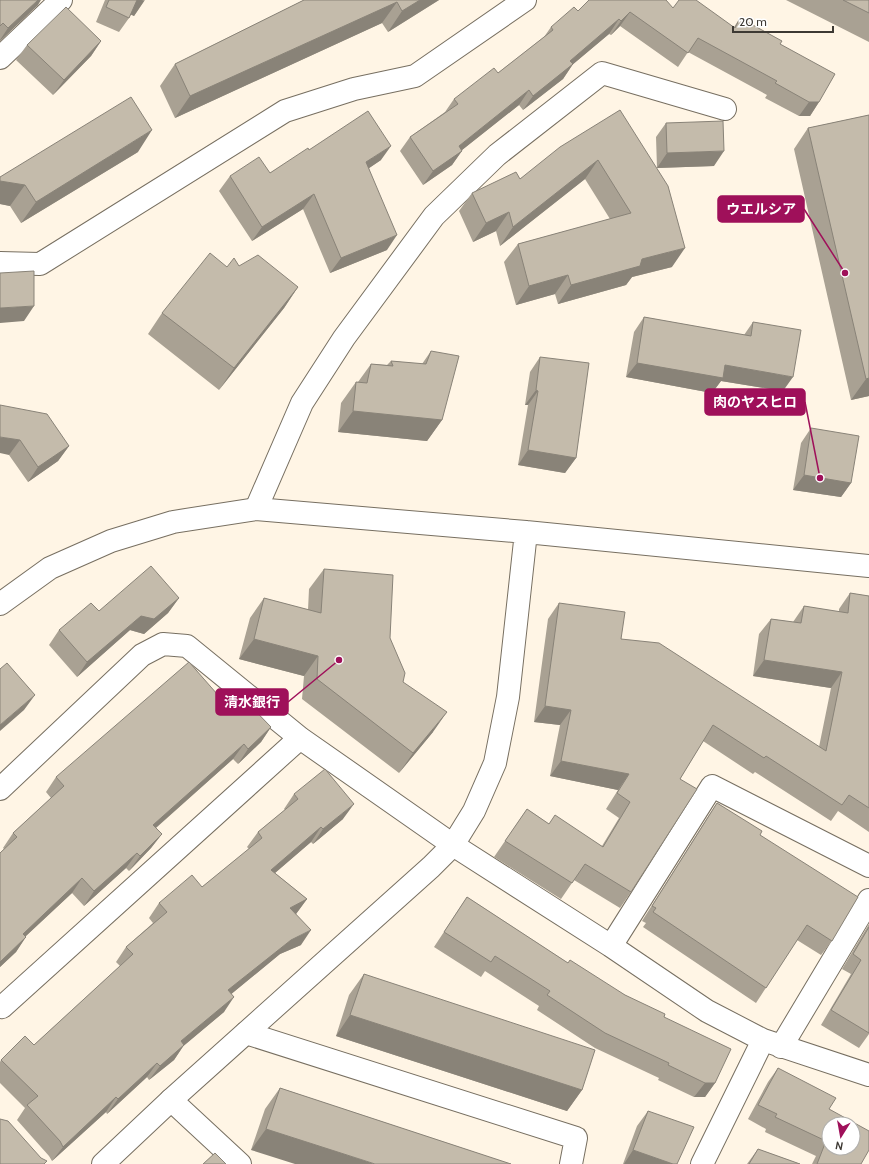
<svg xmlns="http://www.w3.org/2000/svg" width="869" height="1164" viewBox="0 0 869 1164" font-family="Cabin,'Noto Sans JP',sans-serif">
  <rect width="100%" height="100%" fill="#fff5e5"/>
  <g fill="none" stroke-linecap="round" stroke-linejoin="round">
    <defs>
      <path id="minor" d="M0 58 61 0
        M0 263 40 264 285 111 354 89 415 76 525 0
        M256 509 302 403 344 338 434 216 497 155 602 73 725 109
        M0 789 142 655 163 644 187 646 300 738 453 845 611 946 707 1011 763 1040 869 1075
        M611 946 712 786 869 866
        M0 1006 2 1007 300 738
        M246 1033 576 1138 571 1164
        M781 1047 869 900
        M171 1100 240 1164
        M702 1164 763 1040"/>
      <path id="tertiary" d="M0 604 50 568 111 541 173 522 256 509 526 532 869 566
        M103 1164 171 1100 431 867 453 845 474 811 495 763 508 697 526 532"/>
    </defs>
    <use href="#minor" stroke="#776f61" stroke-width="24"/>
    <use href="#tertiary" stroke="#776f61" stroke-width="24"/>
    <use href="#minor" stroke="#fff" stroke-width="22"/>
    <use href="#tertiary" stroke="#fff" stroke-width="22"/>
  </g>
  <path fill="#a9a193" d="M0 0 38 5 0 41Z
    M105 0H145L134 16 131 14 129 18 119 32 96 22Z
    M304 0H439L388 32 382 23 175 118 160 86 175 64Z
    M786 0H869V42Z
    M673 8 734 27 740 18 780 44 819 102 810 116H799L765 98 767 95 688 52 678 67 620 26 611 35 609 34 573 64 563 79 523 110 519 105 462 150 452 165 423 185 400 151 410 137 445 112 454 99 498 73 544 37 551 27 578 11Z
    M101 41 91 56 53 95 16 60 27 45Z
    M620 110 672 267 632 277 626 285 558 304 555 294 516 305 504 262 518 244 610 219 585 179 500 246 496 231 473 242 459 211 472 193 520 179Z
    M869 115V396L851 400 794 149 808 128Z
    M666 123 714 166 657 168 656 137Z
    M309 150 381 160 369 168 387 250 330 273 303 209 252 241 219 191 230 176 270 173Z
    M138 152 21 223 10 206 0 204V177Z
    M239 266 298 287 284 308 219 390 148 334 162 313 227 267Z
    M644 317 744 335 753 322 783 391 721 381 712 393 626 377 634 332Z
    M431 351 442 420 427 441 338 432 341 403 356 382H358L371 364 387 365 391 361 422 364Z
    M540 357 576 458 565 473 518 465 528 405H525L530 372Z
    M0 405 69 446 58 461 28 482 9 455Z
    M811 428 851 483 841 497 793 490 801 443Z
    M324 569 390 638 403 682 433 732 399 773 302 699 304 676 239 659 250 618 264 598 308 610 309 589Z
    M850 593 869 596V832L838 811 831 821 755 772 753 774 703 741 680 779 631 892 620 908 574 880 561 899 494 857 527 809 549 824 602 846 619 818 606 809 618 790 550 776 560 725 534 722 548 619 559 603 621 639 819 747 831 688 753 676 759 634 771 619 793 622 804 606 839 612V609Z
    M179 598 168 613 144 634 130 630 77 677 49 645 59 630 99 611Z
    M237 692 271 727 261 742 238 764 233 759 156 828 162 834 151 848 129 871 126 868 84 906 72 893 26 936 16 952 0 967V853L4 849 3 848 13 833 51 798 46 792 56 777 227 706Z
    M294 794 343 819 313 844 311 842 275 873 307 899 296 914 301 945 280 954 231 994 224 1012 184 1045 174 1060 149 1080 147 1077 107 1114 106 1112 52 1161 49 1156 17 1120 25 1108 0 1083V1062L1 1060 34 1045 120 966 116 962 126 947 153 923 149 918 159 903 202 887 249 849 247 847 258 832 285 810 284 809Z
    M717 803 760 835 832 941 821 955 797 940 756 1003 643 927 646 923 642 921 707 818Z
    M467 897 568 963 664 1017 715 1083 705 1097H694L658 1080 659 1078 595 1048 537 1010 539 1006 485 971 481 977 434 947Z
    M869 924V1034L859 1048 821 1025 851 974 842 969Z
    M364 974 582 1090 567 1111 336 1036 349 995Z
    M778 1068 829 1109 861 1164H812L816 1156 765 1132 766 1129 748 1119 768 1082Z
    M280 1088 511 1164 251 1150 265 1109Z
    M648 1111 677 1164H623L637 1126Z
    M758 1149 800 1164H747Z"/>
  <path fill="#898378" d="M38 0H41L38 5 0 41V40L8 28Z
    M137 0H142L144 1 134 16 127 13Z
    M420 0H439L388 32 402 11Z
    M397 2 382 23 175 118 190 96Z
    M630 12 620 26 611 35 621 21Z
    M619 19 609 34 571 66 573 64 563 79 523 110 533 96 570 61Z
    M101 41 91 56 53 95 64 80Z
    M529 90 519 105 457 154 462 151 452 165 423 185 433 171 459 146Z
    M809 102H819L810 116H799Z
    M152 130 138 152 21 223 36 202Z
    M391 146 381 160 356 177 366 162Z
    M724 151 714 166 657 168 667 153Z
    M598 160 585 179 500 246 513 227Z
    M0 181 25 185 10 206 0 204Z
    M314 194 303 209 252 241 262 227Z
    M509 212 496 231 473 242 486 223Z
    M397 235 387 250 330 273 341 258Z
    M685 248 672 267 632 277 626 285 558 304 571 285 642 259Z
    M568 275 555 294 516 305 529 286Z
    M298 287 284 308 219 390 234 368Z
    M34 306 24 321 0 323V308Z
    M637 363 725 365 793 377 783 391 721 381 712 393 626 377Z
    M869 378V396L851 400 866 379Z
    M536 390 538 391 528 405H525Z
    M353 411 442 420 427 441 338 432Z
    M0 437 20 440 9 455 0 453Z
    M69 446 58 461 28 482 38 467Z
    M528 450 576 458 565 473 518 465Z
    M804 475 851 483 841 497 793 490Z
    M179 598 168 613 144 634 130 630 77 677 87 662 141 616Z
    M254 639 318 656 304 676 239 659Z
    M764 660 842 672 831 688 753 676Z
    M35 695 24 710 0 731V725Z
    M545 706 571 710 560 725 534 722Z
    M447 712 433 732 399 773 413 753Z
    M271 727 261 742 238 764 248 749Z
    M244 744 233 759 142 840 153 825Z
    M561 761 629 774 618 790 550 776Z
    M354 804 343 819 313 844 323 829Z
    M321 827 311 842 261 885 271 870Z
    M162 834 151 848 129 871 140 856Z
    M137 853 126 868 84 906 94 891Z
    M82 878 72 893 13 948 23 934Z
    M307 899 296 914 280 923 290 908Z
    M311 930 301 945 280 954 218 1005 228 990 291 940Z
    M26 937 16 952 0 967V962Z
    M234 997 224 1012 180 1049 184 1045 174 1060 149 1080 160 1066 181 1041Z
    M350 1015 582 1090 567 1111 336 1036Z
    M157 1063 147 1077 107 1114 118 1099Z
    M705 1083H715L705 1097H694Z
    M116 1097 106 1112 52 1161 63 1147Z
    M266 1129 375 1164H295L251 1150Z
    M633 1150 673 1164H624Z"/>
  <path fill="#c4bbab" stroke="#898378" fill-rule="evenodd" d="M0 0H38L8 28 3 23 0 26Z
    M109 0H137L129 18 106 7Z
    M304 0H420L402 11 397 2 190 96 175 64Z
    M589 0H666L673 8 679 0H696L735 28 740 18 782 41 780 44 835 74 819 102H809L775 83 777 81 698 38 688 53 630 12 621 21 619 19 570 61 573 64 533 96 529 90 459 146 462 151 433 171 410 137 458 104 454 99 494 68 498 73 553 30 551 27 574 7 578 11Z
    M843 0H869V13Z
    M66 7 101 41 64 80 27 45Z
    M131 97 152 130 36 202 25 185 0 181V177Z
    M620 110 668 186 685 248 642 259 640 266 571 285 568 275 529 286 518 244 631 213 598 160 513 227 509 212 486 223 472 193 516 172 520 179 560 147Z
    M368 111 391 146 366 162 397 235 341 258 314 194 262 227 230 176 259 157 270 173 308 148 309 150Z
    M869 115V378L866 379 808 128Z
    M723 121 724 151 667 153 666 123Z
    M210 253 227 267 234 258 239 266 258 255 298 287 234 368 162 313Z
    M34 271V306L0 308V273Z
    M644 317 751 336 753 322 801 330 793 377 725 365 723 378 637 363Z
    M431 351 459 356 442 420 353 411 356 382 367 383 371 364 393 366 391 361 426 364Z
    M540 357 589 363 576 458 528 450 538 391 536 390Z
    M0 405 47 414 69 446 38 467 20 440 0 437Z
    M811 428 859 436 851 483 804 475Z
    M151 566 179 598 154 619 141 616 87 662 59 630 91 603 99 611Z
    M324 569 393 575 390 638 405 673 403 682 447 712 413 753 317 679 318 656 254 639 264 598 321 613Z
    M850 593 869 596V808L849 795 842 805 766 756 764 758 713 725 680 779 697 789 631 892 585 864 572 883 505 841 527 809 549 824 555 815 603 847 630 802 617 793 629 774 561 761 571 710 545 706 559 603 625 612 621 639 659 643 826 751 842 672 764 660 771 619 801 623 804 606 848 613Z
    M189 662 232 711 237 692 271 727 248 749 244 744 153 825 162 834 140 856 137 853 94 891 82 878 23 934 26 937 0 962V853L17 837 13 833 64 786 56 777Z
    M7 663 35 695 0 725V669Z
    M325 769 354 804 323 829 321 827 271 870 307 899 290 908 311 930 291 940 228 990 234 997 181 1041 184 1045 160 1066 157 1063 118 1099 116 1097 63 1147 60 1141 27 1105 38 1096 1 1060 25 1036 34 1045 133 954 126 947 167 912 159 903 192 875 202 887 262 838 258 832 298 799 294 794Z
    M717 803 762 831 760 835 858 897 832 941 807 925 766 988 653 912 656 908 652 906Z
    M467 897 568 963 570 960 625 995 665 1014 664 1017 731 1049 715 1083H705L668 1065 669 1063 605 1033 547 995 550 991 495 956 491 962 444 932Z
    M869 927V1033L831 1010 861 960 853 954Z
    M364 974 595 1050 582 1090 350 1015Z
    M778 1068 836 1098 829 1109 869 1131V1150L861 1164H817L826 1141 775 1117 777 1114 758 1105ZM829 1124H853V1148H829Z
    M280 1088 511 1164H375L266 1129Z
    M648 1111 694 1127 677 1164H673L633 1150Z
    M0 1119 8 1121 41 1158 47 1161 44 1164H0Z
    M758 1149 800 1164H749Z
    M215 1153 226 1164H203Z"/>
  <path fill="none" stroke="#9f105a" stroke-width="1.5" d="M845 273L804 209M820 478L805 402M339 660L288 702"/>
  <g fill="#9f105a" stroke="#fff" stroke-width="1.5">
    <circle cx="845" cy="273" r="4"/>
    <circle cx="820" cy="478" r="4"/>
    <circle cx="339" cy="660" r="4"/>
  </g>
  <g fill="#9f105a" stroke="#9f105a" stroke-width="1.5">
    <rect x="718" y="196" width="86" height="26" rx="4"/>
    <rect x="705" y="389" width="100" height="26" rx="4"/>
    <rect x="216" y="689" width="72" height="26" rx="4"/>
  </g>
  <g font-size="14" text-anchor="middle" font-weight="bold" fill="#fff">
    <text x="761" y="214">ウエルシア</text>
    <text x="755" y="407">肉のヤスヒロ</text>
    <text x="252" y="707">清水銀行</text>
  </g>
  <g transform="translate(841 1136) rotate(191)"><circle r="19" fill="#ffffff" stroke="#b1b0ad"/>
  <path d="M0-3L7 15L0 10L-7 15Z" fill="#9f105a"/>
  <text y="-6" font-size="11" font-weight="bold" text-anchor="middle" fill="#3d3933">N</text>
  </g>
  <path d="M733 26v6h100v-6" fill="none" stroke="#3d3933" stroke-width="2"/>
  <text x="739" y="26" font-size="12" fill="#3d3933" stroke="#ffffff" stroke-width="3" paint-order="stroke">20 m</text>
</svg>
